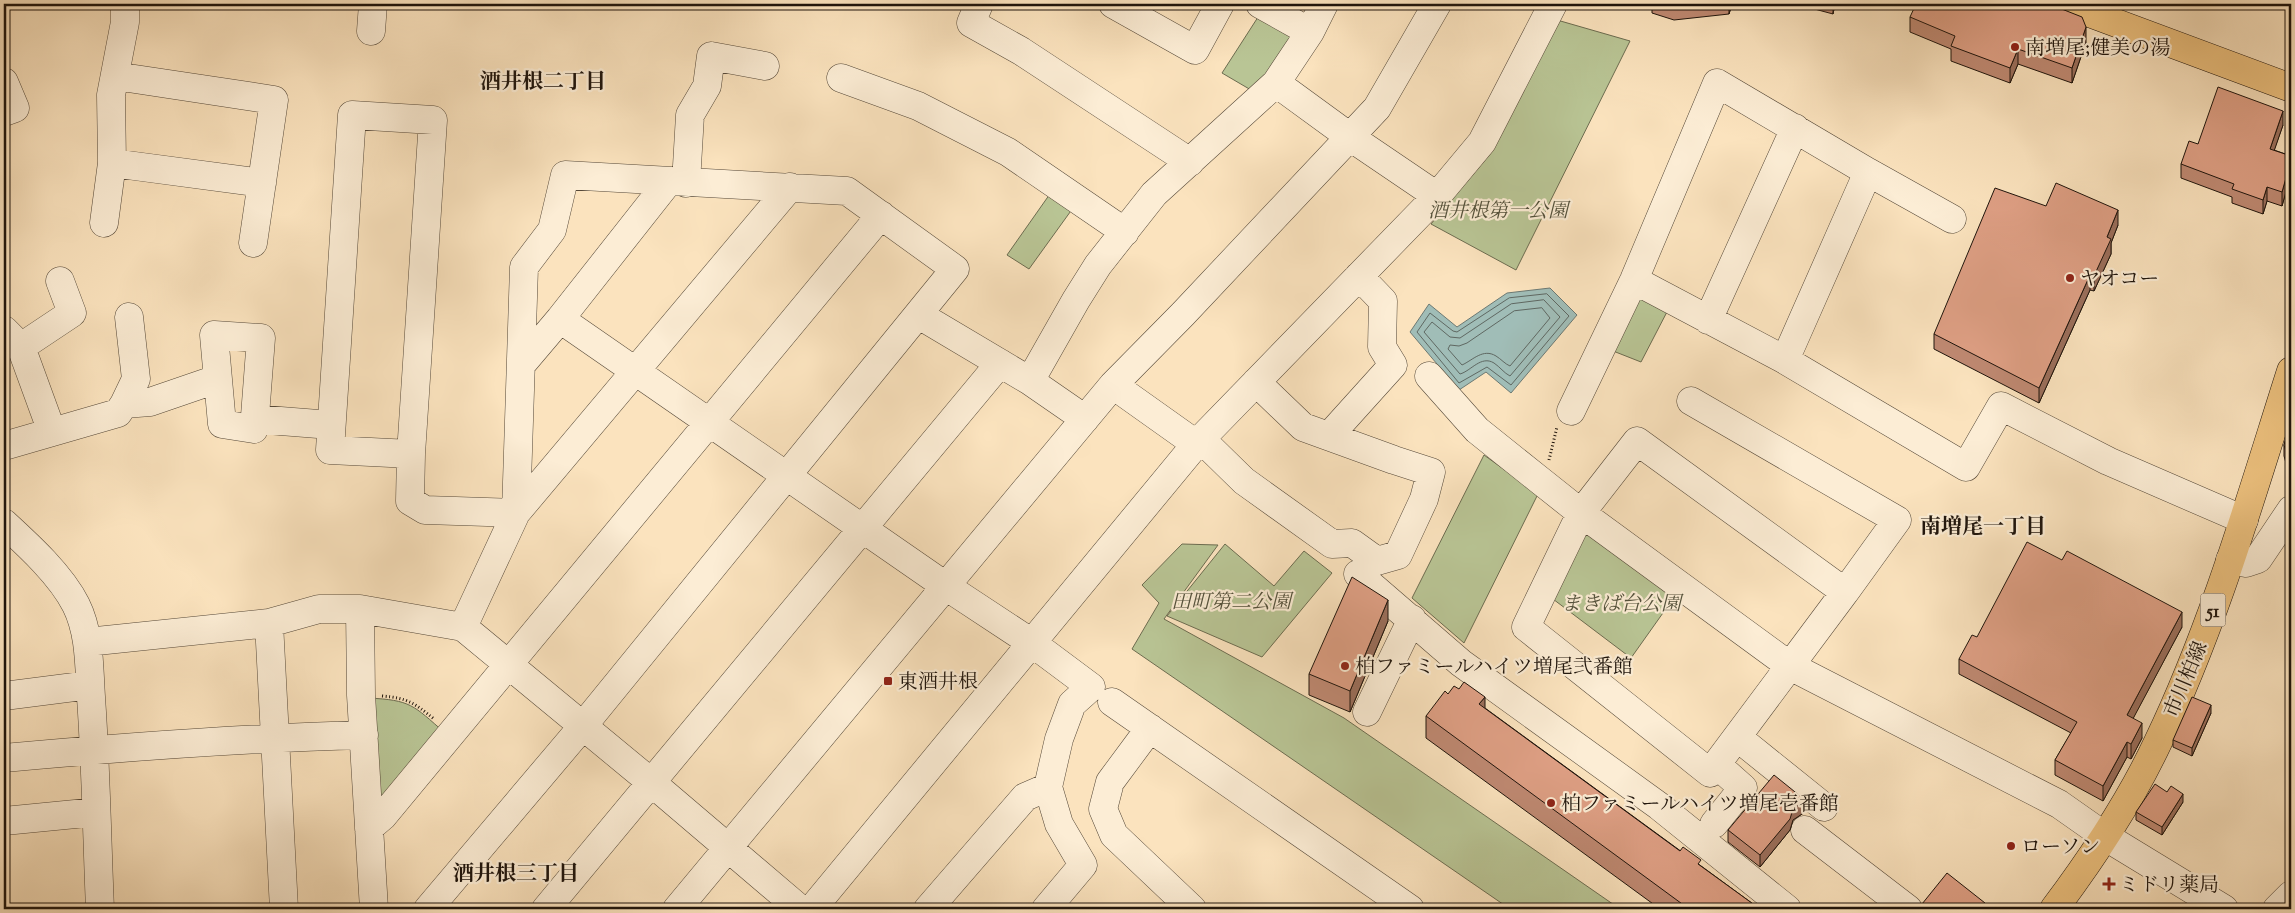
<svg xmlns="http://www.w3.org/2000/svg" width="2295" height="913" viewBox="0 0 2295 913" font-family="'Sorts Mill Goudy','Noto Serif JP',serif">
  <rect width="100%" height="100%" fill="#fbe3be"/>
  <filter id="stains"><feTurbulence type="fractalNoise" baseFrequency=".004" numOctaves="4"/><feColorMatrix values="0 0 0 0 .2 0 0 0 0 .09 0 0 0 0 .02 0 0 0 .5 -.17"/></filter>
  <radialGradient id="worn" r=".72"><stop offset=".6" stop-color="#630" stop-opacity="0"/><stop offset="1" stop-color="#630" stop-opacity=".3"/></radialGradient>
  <path fill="#b9c595" stroke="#6c6c50" d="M1260 14 1288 29 1290 39 1267 74 1251 90 1222 73Z
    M1557 20 1630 41 1516 270 1431 224 1491 153Z
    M1052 191 1073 208 1029 269 1007 255Z
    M1633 295 1669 308 1641 362 1608 349Z
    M1484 455 1538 494 1464 643 1412 598Z
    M1588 530 1675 596 1631 658 1549 596Z
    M1182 544 1218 545 1164 619 1344 718 1620 909H1510L1132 649 1159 603 1142 585Z
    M1225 544 1274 586 1304 551 1332 573 1262 657 1167 616Z
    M368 698C411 700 413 705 445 733L381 810Z"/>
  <path fill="#a0bdb7" stroke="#6c7973" d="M1550 288 1577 315 1511 393 1486 372 1459 390 1410 332 1429 304 1457 327 1507 293Z"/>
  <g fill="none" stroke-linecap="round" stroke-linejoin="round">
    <path stroke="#5f6862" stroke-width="1" d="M1547 294 1569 316 1511 385 1487 367 1459 383 1417 332 1430 313 1453 331 1457 332 1509 298Z
      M1544 300 1560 317 1510 376C1504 373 1500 367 1494 363 1481 355 1471 371 1460 374L1424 332 1432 322 1450 337 1460 338 1511 304Z
      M1542 308 1550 318 1510 366C1505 364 1501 359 1496 356 1483 348 1473 360 1462 365L1448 349 1450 345 1459 346 1467 343 1514 311Z"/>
    <defs>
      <path id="minor" d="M979 4 971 23 1021 51 1190 162
        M1113 4 1195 50 1220 4
        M1260 4 1310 32
        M371 31 373 4
        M115 76 274 100 253 243
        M841 78 918 106 1008 152 1125 232
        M4 82 15 108 4 112
        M1276 83 1350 137 1437 196
        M112 163 262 183
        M1868 172 1952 219
        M686 183 690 115 707 86 711 56 765 66
        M104 223 112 163 111 95 125 22V4
        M1634 280 1785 360 1966 467 2001 406 2108 461 2244 520
        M919 315 1030 381 1085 419
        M560 319 947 587 1032 643 1091 687 1072 704 1059 739 1048 787 1025 797 928 909
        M1708 320 1795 128
        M4 330 21 347 52 432
        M214 335 261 338 254 429 222 424Z
        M21 347 72 313 60 281
        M521 365 560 319 668 182
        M1429 376 1477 430 1537 478 1581 513 1790 666 2059 804 2106 837 2224 909
        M1030 381 1076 300 1098 265 1154 194 1276 83 1310 32 1324 4
        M1113 385 1196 444
        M1691 401 1897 520 1845 592
        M124 404 136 379 129 317
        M1571 411 1634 280 1717 83 1868 172 1785 360
        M255 419 331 425
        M1329 436 1393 365 1382 347 1383 301 1359 276
        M1201 439 1244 481 1332 544 1352 543 1377 561 1398 555 1424 499 1431 472 1394 460 1303 427 1256 382
        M1637 441 1845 592 1710 773 1526 627 1581 513Z
        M4 446 118 413 124 404 150 402 217 379
        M411 454 330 450 352 115 433 120 411 454 410 501 425 510 516 513 790 187
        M4 523C28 545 61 575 76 605 90 633 89 666 91 697 96 768 97 839 100 909
        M2230 560 2246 563 2258 559 2291 510
        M1358 574 1461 663 1659 806 1787 909
        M360 609 361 695 374 909
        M269 623 284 909
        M87 642 269 623 319 609H360L463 627 652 783 800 909
        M4 696 90 685
        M1112 702 1410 909
        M1367 712 1412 619
        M1150 728 1110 782 1103 809 1114 835 1192 909
        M1737 737 1824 807
        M4 758C124 747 244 738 364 735
        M4 821 96 812
        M1714 824 1743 788 1716 764
        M369 828 383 816 881 215
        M1805 830 1908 909
        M428 909 582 727 955 269 847 191 565 175 552 230 524 267 516 513 463 627
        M546 909 1000 363
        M677 909 1113 385 1183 314 1377 108 1437 4
        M812 909 1196 444 1437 196 1482 142 1553 4
        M1046 909 1083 865 1059 824 1048 787
        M2277 909 2291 895"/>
      <path id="major" d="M2065 4 2291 88
        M2054 909C2093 857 2130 802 2158 742 2215 623 2251 496 2291 371"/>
    </defs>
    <use href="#minor" stroke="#554838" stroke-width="29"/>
    <use href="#major" stroke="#1e140c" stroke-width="29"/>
    <path stroke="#1e140c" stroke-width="3" stroke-dasharray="1 2.5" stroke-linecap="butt" d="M1549 460 1557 427
      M382 696C408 698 414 703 434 719"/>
    <use href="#minor" stroke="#fcedd5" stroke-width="28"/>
    <use href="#major" stroke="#eec27f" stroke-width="28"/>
  </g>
  <path fill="#bf8972" stroke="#1e140c" d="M1652 4H1732L1729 14 1674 20 1652 13Z
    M1796 4H1835L1833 14Z
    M1910 17 2086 42 2072 83 2018 64 2010 83 1951 61V49L1910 32Z
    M2291 116V133H2289V125Z
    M2283 125 2274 150 2291 156V174L2282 206 2267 201 2263 214 2232 203V197L2181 178V164L2198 144Z
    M2046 206 2118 225 2111 243V254L2094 291 2090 290 2039 403 1934 349V334Z
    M2291 421V465L2286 463 2284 456V445Z
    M1388 621 1350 712 1309 695V674Z
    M2182 627 2133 718 2142 738 2131 759 2127 757 2103 801 2055 775V760L2071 733 1959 674V659Z
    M1448 694 1485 708 1760 909H1660L1426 738V716Z
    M2211 713 2192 756 2173 747V740Z
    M2183 802 2162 835 2136 820V812Z
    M1805 812 1793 820 1790 830 1760 867 1728 842V830Z
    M1922 904 1985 909H1922Z"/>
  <path fill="#9b6f5c" stroke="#1e140c" d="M1729 4H1732L1729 14Z
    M1833 4H1835L1833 14Z
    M2086 27V42L2072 83V68Z
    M2018 49V64L2010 83V68Z
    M2283 111V125L2270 163V149Z
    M2291 160V174L2282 206V192Z
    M2267 187V201L2263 214V200Z
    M2118 210V225L2111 243V254L2094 291V276L2107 237Z
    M2090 275V290L2039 403V388Z
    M1388 600V621L1350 712V691Z
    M2182 612V627L2127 730V715Z
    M1485 697V718L1479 704Z
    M2211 705V713L2192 756V748Z
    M2142 723V738L2131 759V744Z
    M2127 742V757L2103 801V786Z
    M2183 794V802L2162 835V827Z
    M1805 800V812L1793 820 1790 830 1760 867V855L1793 809Z
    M1985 903V909H1981V908Z"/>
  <path fill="#de9f84" stroke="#1e140c" d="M1659 4H1716L1674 9Z
    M1916 4H2049L2082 17 2086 27 2072 68 2018 49 2010 68 1951 46 1955 36 1910 17Z
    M2218 87 2283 111 2270 149 2291 156V160L2282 192 2267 187 2263 200 2232 189 2234 184 2181 164 2189 141 2198 144Z
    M2291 116V126L2289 125Z
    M2056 183 2118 210 2107 237 2111 239 2094 276 2090 275 2039 388 1934 334 1995 188 2046 206Z
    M2291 421V453L2286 452 2284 445Z
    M2027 542 2062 560 2067 551 2182 612 2127 715 2142 723 2131 744 2127 742 2103 786 2055 760 2077 722 1959 659 1972 635 1977 637Z
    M1352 577 1388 600 1350 691 1309 674Z
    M1464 682 1485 697 1479 704 1680 851 1683 847 1701 860 1698 864 1760 909H1689L1426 716 1445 691 1448 694 1454 686 1459 689Z
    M2192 697 2211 705 2192 748 2173 740Z
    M1774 775 1805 800 1793 809 1790 819 1760 855 1728 830Z
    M2155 784 2167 792 2171 786 2183 794 2162 827 2136 812Z
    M1947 873 1985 903 1981 908 1982 909H1929L1922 904Z"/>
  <g fill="#8f2418" stroke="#fcedd5" stroke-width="2">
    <circle cx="2015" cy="47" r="5"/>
    <circle cx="2070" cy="278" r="5"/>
    <circle cx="1345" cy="666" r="5"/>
    <rect x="883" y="676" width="10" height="10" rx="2.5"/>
    <circle cx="1551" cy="803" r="5"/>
    <circle cx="2011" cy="846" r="5"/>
    <path d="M2106.5 876.5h5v5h5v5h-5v5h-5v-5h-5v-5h5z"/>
  </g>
  <g text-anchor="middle" stroke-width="4.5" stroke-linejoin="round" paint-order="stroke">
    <rect fill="#fcedd5" stroke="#615548" stroke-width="1" x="2200.5" y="593.5" width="25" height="33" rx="4"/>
    <g font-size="19" font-weight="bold" fill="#1e140c">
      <text x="2213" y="617">51</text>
    </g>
    <g font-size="20" fill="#1e140c" stroke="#fcedd5" text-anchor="start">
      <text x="2025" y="54">南増尾;健美の湯</text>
      <text x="2080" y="285">ヤオコー</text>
      <text x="1355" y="673">柏ファミールハイツ増尾弐番館</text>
      <text x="898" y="688">東酒井根</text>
      <text x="1561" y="810">柏ファミールハイツ増尾壱番館</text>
      <text x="2021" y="853">ローソン</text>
      <text x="2119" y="891">ミドリ薬局</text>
    </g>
    <g font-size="20" font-style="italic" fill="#54523c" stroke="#fcedd5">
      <text x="1498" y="217">酒井根第一公園</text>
      <text x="1231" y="608">田町第二公園</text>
      <text x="1621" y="610">まきば台公園</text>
    </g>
    <g font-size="20" fill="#1e140c" stroke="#fcedd5">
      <text transform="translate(2185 679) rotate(-67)" y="7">市川柏線</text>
    </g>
    <g font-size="21" font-weight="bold" fill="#1e140c" stroke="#fcedd5">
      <text x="543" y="88">酒井根二丁目</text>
      <text x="1983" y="533">南増尾一丁目</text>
      <text x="516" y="880">酒井根三丁目</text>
    </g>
  </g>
  <rect width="2295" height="913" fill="none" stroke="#fbe3be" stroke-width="20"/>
  <rect x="5" y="5" width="2285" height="903" fill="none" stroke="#1e140c" stroke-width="2.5"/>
  <rect x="10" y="10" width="2275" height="893" fill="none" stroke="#1e140c"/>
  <rect width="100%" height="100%" filter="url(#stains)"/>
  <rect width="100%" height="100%" fill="url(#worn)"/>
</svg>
